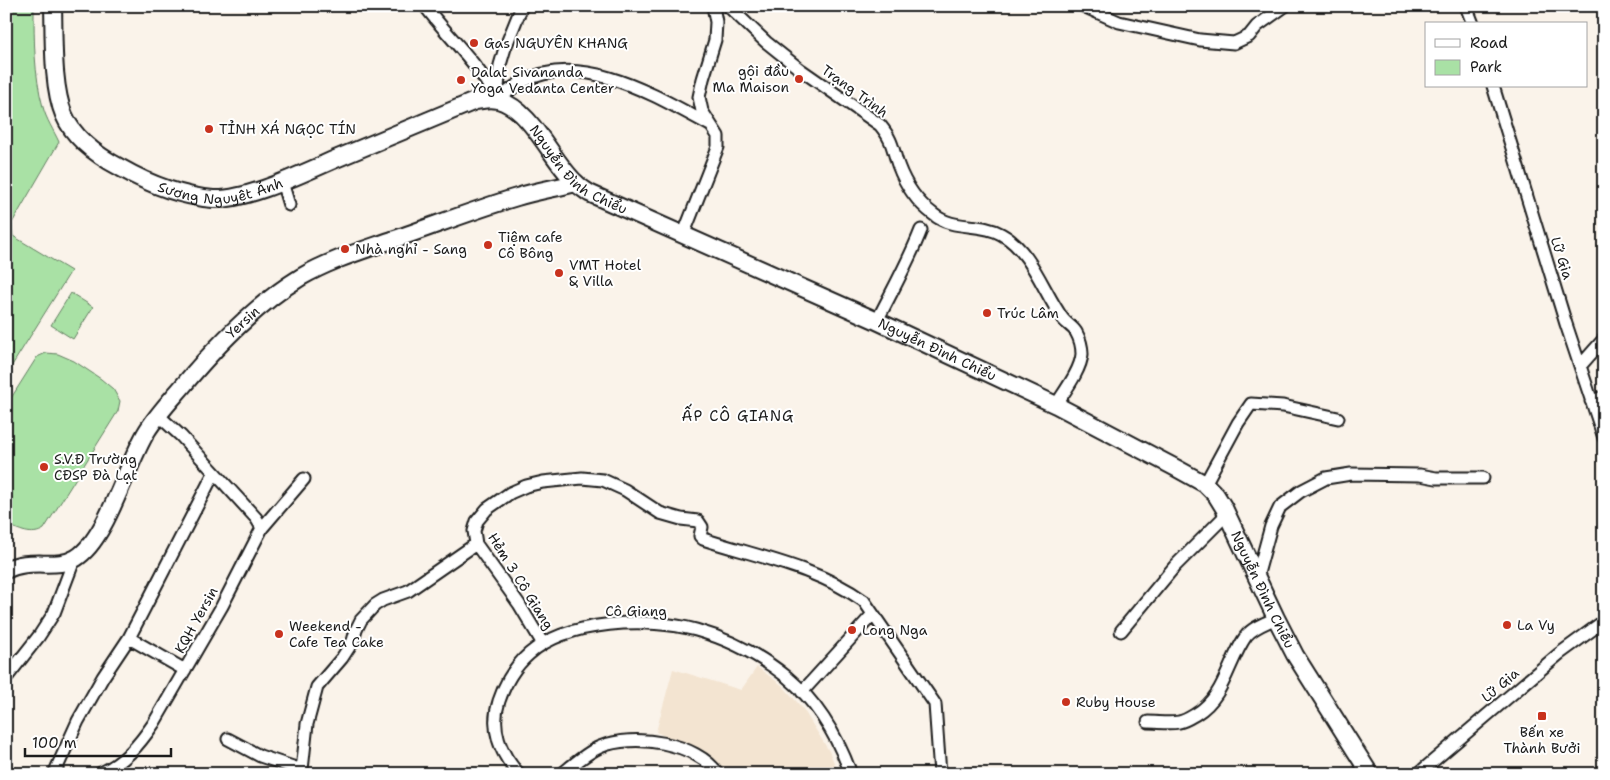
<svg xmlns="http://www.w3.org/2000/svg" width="1610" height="780" viewBox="0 0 1610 780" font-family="'Shantell Sans',sans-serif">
  <rect width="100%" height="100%" fill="#faf3ea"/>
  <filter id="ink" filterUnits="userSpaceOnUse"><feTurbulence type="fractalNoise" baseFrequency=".02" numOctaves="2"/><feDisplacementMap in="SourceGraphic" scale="10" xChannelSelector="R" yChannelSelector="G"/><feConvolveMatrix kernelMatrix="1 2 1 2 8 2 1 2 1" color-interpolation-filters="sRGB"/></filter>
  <g filter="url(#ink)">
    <path fill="#f3e4d1" d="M757 667 783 686 803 709 829 751 839 774H725L705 754 656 732 673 669 741 690Z"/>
    <path fill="#a9e1a5" stroke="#627e60" d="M6 6H34C34 39 34 75 43 107 46 119 54 131 59 142L12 223 13 236 71 271 6 375Z
      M71 293 93 307 73 339 51 325Z
      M46 353 58 354 74 361 101 379 113 389 120 401 118 411 44 529C32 537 19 530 6 524V406L37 357Z"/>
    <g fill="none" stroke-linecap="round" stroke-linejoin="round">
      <defs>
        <path id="street" d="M425 6C449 38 479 64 497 100
          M728 6 766 42 801 70 880 125C893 141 892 147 898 165 905 184 917 202 933 214 953 231 980 222 1001 234 1032 251 1043 292 1063 319 1067 324 1073 327 1076 332 1080 339 1082 347 1082 354 1081 370 1064 392 1056 405
          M1083 6 1119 22 1200 40 1234 43 1249 36 1257 26 1285 6
          M1466 6 1473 24
          M1493 86 1566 324 1604 438
          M497 100C505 94 513 87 522 82 583 50 657 97 710 125
          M497 100 500 65 505 48 522 6
          M282 182 289 205
          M684 233 718 147V136L702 111 699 97 703 79 715 40 716 22 713 6
          M877 321C892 291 909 261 921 230
          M1581 365 1604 339
          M1591 401 1604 397
          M1205 484 1238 423 1251 404 1283 406 1338 418
          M262 528 304 479
          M1257 577 1271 526 1280 507 1301 491 1326 478 1351 474 1420 475 1436 478H1483
          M1121 631 1175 566 1227 514
          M129 638 185 670
          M543 644 519 604 476 544 474 531 477 521 487 509 510 493 526 486 543 482 582 478 603 480 625 490 660 513 681 519 698 521 702 527 700 536 703 539C758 557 816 567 864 601L935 704 940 774
          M6 678 39 636 54 613 74 560
          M802 692 873 614
          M1148 722C1158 722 1169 724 1179 722 1185 721 1191 717 1196 714 1225 697 1228 661 1246 636 1253 627 1266 623 1276 618
          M228 739 260 756 302 770 307 724 317 687 342 658 353 641 356 630 361 620 375 605 383 600 408 591 476 544
          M54 774 78 721 103 677 129 638 214 473
          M99 774C124 763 139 745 154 723L222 606 262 528 256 518 181 436 158 415
          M519 774C500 754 490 728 499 701 505 683 514 667 529 654 567 620 649 617 696 630 728 639 761 656 787 677 817 702 838 738 851 774
          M562 774C574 764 586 753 600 747 633 733 697 742 718 774
          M1418 774 1559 654 1604 621"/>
        <g id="secondary">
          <path id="s1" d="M53 6C54 38 52 86 64 115 74 139 98 156 121 168 149 184 180 196 213 199 247 201 307 171 338 158 384 139 429 120 475 101 483 100 490 98 498 100 533 110 551 161 577 184 580 187 585 190 589 193L877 321 1056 405 1176 468 1205 484 1216 495 1224 508 1276 618 1295 655 1370 774"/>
          <path id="s2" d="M6 570C29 557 57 570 76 558 107 539 126 465 147 431 157 415 170 401 182 387 216 346 255 305 301 277 330 260 364 250 395 239 436 225 476 209 517 197 536 191 556 188 576 183"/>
        </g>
      </defs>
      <use href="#street" stroke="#1c1c1c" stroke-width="15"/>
      <use href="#secondary" stroke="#1c1c1c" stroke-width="20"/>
      <use href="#street" stroke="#fff" stroke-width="11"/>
      <use href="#secondary" stroke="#fff" stroke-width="16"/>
    </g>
  </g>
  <g fill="#c8321e" stroke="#fff" stroke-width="2">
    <circle cx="474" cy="43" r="5"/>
    <circle cx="799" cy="79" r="5"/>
    <circle cx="461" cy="80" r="5"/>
    <circle cx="209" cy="129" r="5"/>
    <circle cx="488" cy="245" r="5"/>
    <circle cx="345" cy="249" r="5"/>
    <circle cx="559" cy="273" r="5"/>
    <circle cx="987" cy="313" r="5"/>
    <circle cx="44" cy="467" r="5"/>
    <circle cx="1507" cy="625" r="5"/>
    <circle cx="852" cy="630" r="5"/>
    <circle cx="279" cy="634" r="5"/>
    <circle cx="1066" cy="702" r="5"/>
    <rect x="1537" y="711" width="10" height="10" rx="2.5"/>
  </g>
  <g text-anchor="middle" stroke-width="4" stroke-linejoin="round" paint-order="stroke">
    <g font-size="14" fill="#1c1c1c" stroke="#fff" text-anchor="start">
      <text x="484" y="48">Gas NGUYÊN KHANG</text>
      <text x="789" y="76" text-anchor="end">gội đầu<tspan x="789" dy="16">Ma Maison</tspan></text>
      <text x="471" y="77">Dalat Sivananda<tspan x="471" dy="16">Yoga Vedanta Center</tspan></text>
      <text x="219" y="134">TỈNH XÁ NGỌC TÍN</text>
      <text x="498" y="242">Tiệm cafe<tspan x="498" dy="16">Cô Bông</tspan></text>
      <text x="355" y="254">Nhà nghỉ - Sang</text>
      <text x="569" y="270">VMT Hotel<tspan x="569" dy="16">&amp; Villa</tspan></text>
      <text x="997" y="318">Trúc Lâm</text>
      <text x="54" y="464">S.V.Đ Trường<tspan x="54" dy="16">CĐSP Đà Lạt</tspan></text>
      <text x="1517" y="630">La Vy</text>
      <text x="289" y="631">Weekend -<tspan x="289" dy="16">Cafe Tea Cake</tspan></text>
      <text x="862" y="635">Long Nga</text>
      <text x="1076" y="707">Ruby House</text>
      <text x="1542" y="737" text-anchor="middle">Bến xe<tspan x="1542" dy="16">Thành Bưởi</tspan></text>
    </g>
    <g font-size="14" fill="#1c1c1c" stroke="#fff">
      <text transform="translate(855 91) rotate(36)" y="5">Trạng Trình</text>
      <text dy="5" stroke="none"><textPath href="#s1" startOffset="700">Nguyễn Đình Chiểu</textPath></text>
      <text dy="5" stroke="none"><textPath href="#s1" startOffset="295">Sương Nguyệt Ánh</textPath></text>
      <text transform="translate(1562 258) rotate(72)" y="5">Lữ Gia</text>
      <text dy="5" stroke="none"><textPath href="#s2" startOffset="364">Yersin</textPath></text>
      <text dy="5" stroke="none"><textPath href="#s1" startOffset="1105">Nguyễn Đình Chiểu</textPath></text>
      <text transform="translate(521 581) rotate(58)" y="5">Hẻm 3 Cô Giang</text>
      <text dy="5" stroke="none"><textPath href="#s1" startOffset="1526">Nguyễn Đình Chiểu</textPath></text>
      <text x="636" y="616">Cô Giang</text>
      <text transform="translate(196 620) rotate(-61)" y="5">KQH Yersin</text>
      <text transform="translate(1500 685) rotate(-40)" y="5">Lữ Gia</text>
    </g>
    <g font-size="15" letter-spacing="1" fill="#1c1c1c" stroke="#fff">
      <text x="738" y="421">ẤP CÔ GIANG</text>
    </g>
  </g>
  <rect width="1610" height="780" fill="none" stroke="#fff" stroke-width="25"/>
  <rect x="12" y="12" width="1585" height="755" fill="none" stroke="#1c1c1c" stroke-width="2" filter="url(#ink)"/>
  <rect x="1425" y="22" width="162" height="65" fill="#ffffff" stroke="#a4a4a4"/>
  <rect x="1435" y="39" width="25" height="8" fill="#ffffff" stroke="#a4a4a4"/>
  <text x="1470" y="48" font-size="15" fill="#1c1c1c">Road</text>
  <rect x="1435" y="60" width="25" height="15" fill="#a9e1a5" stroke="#a4a4a4"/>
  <text x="1470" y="72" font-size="15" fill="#1c1c1c">Park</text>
  <path d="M25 748v8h146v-8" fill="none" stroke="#1c1c1c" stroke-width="2.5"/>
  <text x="32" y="748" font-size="15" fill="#1c1c1c" stroke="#ffffff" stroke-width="4" paint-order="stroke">100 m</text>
</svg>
